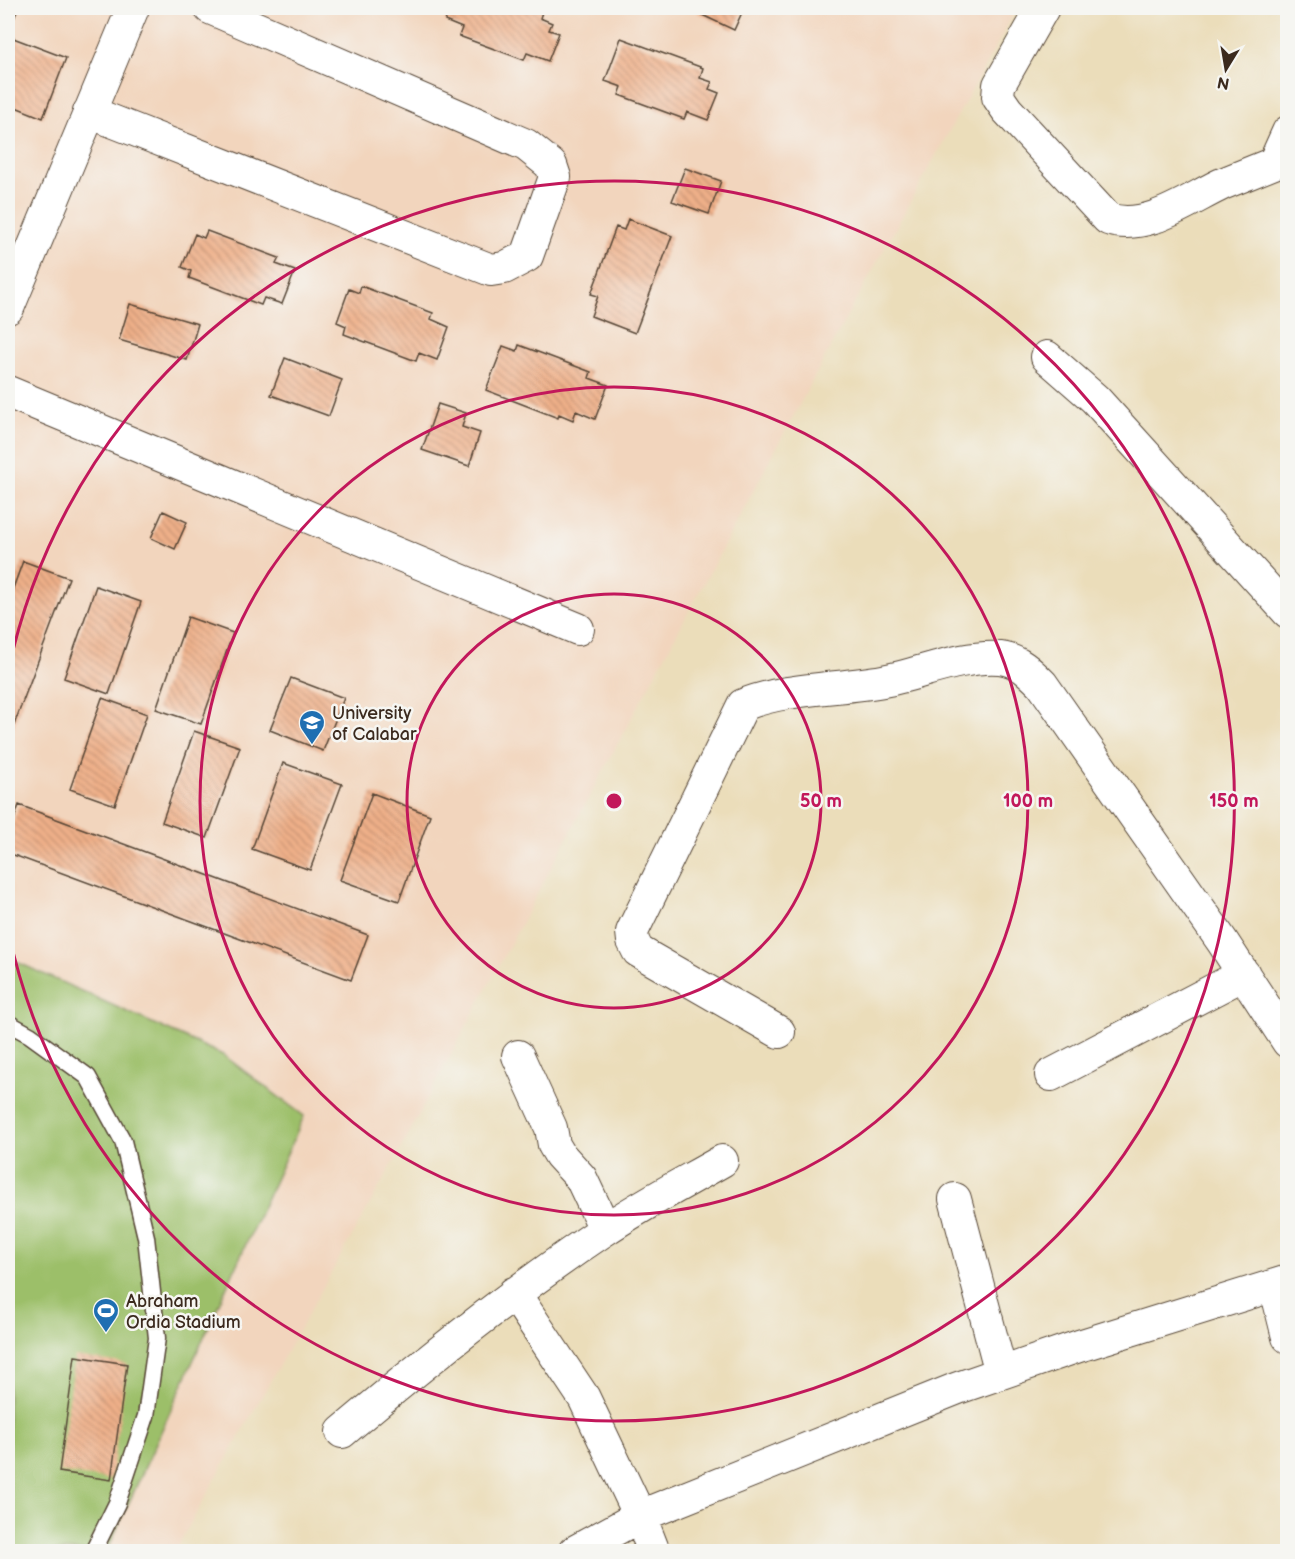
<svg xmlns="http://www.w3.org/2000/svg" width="1295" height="1559" viewBox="0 0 1295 1559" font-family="'Balsamiq Sans',sans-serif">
  <defs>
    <pattern id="building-back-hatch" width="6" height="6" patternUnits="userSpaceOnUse" patternTransform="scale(1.5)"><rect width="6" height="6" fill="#efb089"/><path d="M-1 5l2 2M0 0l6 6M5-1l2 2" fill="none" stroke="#c38f6f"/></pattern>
  </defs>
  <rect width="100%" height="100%" fill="#f6f6f2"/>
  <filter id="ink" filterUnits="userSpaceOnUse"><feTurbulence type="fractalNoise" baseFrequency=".0167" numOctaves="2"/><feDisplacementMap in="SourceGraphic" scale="12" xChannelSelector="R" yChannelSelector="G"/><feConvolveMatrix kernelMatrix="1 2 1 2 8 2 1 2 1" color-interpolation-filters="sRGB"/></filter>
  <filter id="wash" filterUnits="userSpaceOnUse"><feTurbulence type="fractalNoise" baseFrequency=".008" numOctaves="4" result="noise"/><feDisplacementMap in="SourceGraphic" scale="24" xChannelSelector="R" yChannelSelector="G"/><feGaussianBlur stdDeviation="1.35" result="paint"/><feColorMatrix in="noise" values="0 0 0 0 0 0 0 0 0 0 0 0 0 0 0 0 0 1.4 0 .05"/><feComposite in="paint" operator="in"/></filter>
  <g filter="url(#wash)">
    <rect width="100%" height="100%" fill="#ebddba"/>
    <path fill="#f2d5bd" d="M8 8H1017L839 331 394 1161 175 1551 8 1552Z"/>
    <path fill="#9cbf69" stroke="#6c7444" stroke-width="1.5" d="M8 958 223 1055 304 1116 107 1551H8Z"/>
    <g id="blocks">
      <path fill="url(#building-back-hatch)" d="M8 8H18L8 35Z
        M450 8H538L543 9 540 18 552 23 549 30 559 33 548 61 527 53 524 60 459 36 462 28 445 21Z
        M700 8H744L734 30 698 13Z
        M8 36 66 58 43 118 8 104Z
        M621 38 703 68 700 78 712 82 709 89 719 93 708 120 687 112 684 119 619 95 622 87 605 81Z
        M685 168 721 181 709 214 672 201Z
        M628 219 672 236 635 333 591 316 598 296 591 294 616 227 624 230Z
        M207 231 279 258 276 264 295 271 282 304 264 298 261 305 189 278 191 271 182 267 195 234 204 238Z
        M361 286 433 313 431 319 449 327 437 360 419 353 416 361 344 334 346 326 337 322 349 289 359 293Z
        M130 304 198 324 187 360 119 340Z
        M519 345 591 372 589 378 608 385 595 419 576 411 573 420 559 414 558 418 486 390 503 346 517 351Z
        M285 358 342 380 329 416 271 395Z
        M438 404 466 413 462 427 480 433 469 466 422 450Z
        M163 511 187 522 175 549 151 538Z
        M23 561 69 578 8 741V602Z
        M96 586 141 602 109 694 64 678Z
        M188 617 233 633 201 724 156 709Z
        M291 678 344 698 323 751 270 730Z
        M102 698 147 714 115 805 70 789Z
        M194 731 240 747 207 838 162 822Z
        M283 763 342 784 310 870 252 849Z
        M372 793 430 815 399 901 340 880Z
        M19 805 368 935 351 980 8 853V837Z
        M75 1356 127 1364 111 1480 59 1472Z"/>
    </g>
  </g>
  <g filter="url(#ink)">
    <use href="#blocks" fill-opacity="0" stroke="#554535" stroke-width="1.5"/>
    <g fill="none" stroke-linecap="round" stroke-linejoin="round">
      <defs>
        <path id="service" d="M8 1023 30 1035 88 1077 123 1141 146 1237 157 1338 146 1416 117 1503 93 1552"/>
        <path id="minor" d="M1043 8 999 85 998 97 1007 110 1108 219C1146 232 1188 200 1222 184 1239 177 1257 170 1274 163L1288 132
          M89 112 491 270 504 268 527 256 555 177 551 165 526 145 210 8
          M8 308 133 8
          M1047 357 1095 399 1288 612
          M8 392 578 629
          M779 1032 638 951 633 941 632 932 743 705C784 688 839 689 883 681 921 674 961 655 1000 658 1018 660 1030 672 1042 684L1222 941 1288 1042
          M518 1056 551 1128 554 1145 560 1155 581 1178 605 1229
          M1051 1075 1244 974
          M955 1199 1001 1373
          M1275 1285 1288 1337
          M514 1293 584 1398 640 1516 654 1552
          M342 1432C426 1361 512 1292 603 1231 641 1205 682 1184 722 1161
          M574 1552 640 1516 958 1388 1079 1346 1288 1281"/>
      </defs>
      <use href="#service" stroke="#554535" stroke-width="19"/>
      <use href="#minor" stroke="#554535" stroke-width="34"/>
      <use href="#service" stroke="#fff" stroke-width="16"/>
      <use href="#minor" stroke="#fff" stroke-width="32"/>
    </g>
  </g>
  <g fill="none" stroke="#c2185b" stroke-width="3">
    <circle cx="614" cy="801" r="207"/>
    <circle cx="614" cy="801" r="414"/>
    <path d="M8 672A620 620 0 1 1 8 930"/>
  </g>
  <defs>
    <symbol id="university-pin" viewBox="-11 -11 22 30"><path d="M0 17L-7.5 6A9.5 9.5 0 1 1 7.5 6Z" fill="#1f6fb2" stroke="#f6f6f2"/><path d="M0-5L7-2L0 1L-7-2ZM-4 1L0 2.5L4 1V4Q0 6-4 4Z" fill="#fff"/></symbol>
    <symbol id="stadium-pin" viewBox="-11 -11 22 30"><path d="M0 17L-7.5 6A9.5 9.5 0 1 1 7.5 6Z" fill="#1f6fb2" stroke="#f6f6f2"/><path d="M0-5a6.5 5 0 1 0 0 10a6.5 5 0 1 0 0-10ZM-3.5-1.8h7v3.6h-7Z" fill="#fff"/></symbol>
  </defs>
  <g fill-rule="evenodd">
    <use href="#university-pin" x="297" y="708" width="30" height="40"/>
    <use href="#stadium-pin" x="91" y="1296" width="30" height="40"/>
  </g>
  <g text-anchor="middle" stroke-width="5" stroke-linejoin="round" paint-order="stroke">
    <g font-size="18" fill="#3b2a1e" stroke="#f6f6f2" text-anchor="start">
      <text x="332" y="719">University<tspan x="332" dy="21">of Calabar</tspan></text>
      <text x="126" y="1307">Abraham<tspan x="126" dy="21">Ordia Stadium</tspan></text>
    </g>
  </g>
  <circle cx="614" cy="801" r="9" fill="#c2185b" stroke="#f6f6f2" stroke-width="3"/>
  <g font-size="18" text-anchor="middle" font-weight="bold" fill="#c2185b" stroke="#f6f6f2" stroke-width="5" stroke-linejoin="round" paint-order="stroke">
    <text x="821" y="807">50 m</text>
    <text x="1028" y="807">100 m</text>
    <text x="1234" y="807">150 m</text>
  </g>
  <rect width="1295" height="1559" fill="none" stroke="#f6f6f2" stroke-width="30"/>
  <g transform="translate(1226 69) rotate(191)" stroke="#f6f6f2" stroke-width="4.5" paint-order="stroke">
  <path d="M0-4.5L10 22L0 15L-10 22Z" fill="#3b2a1e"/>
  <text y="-9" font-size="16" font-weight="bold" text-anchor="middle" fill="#3b2a1e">N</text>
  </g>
</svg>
